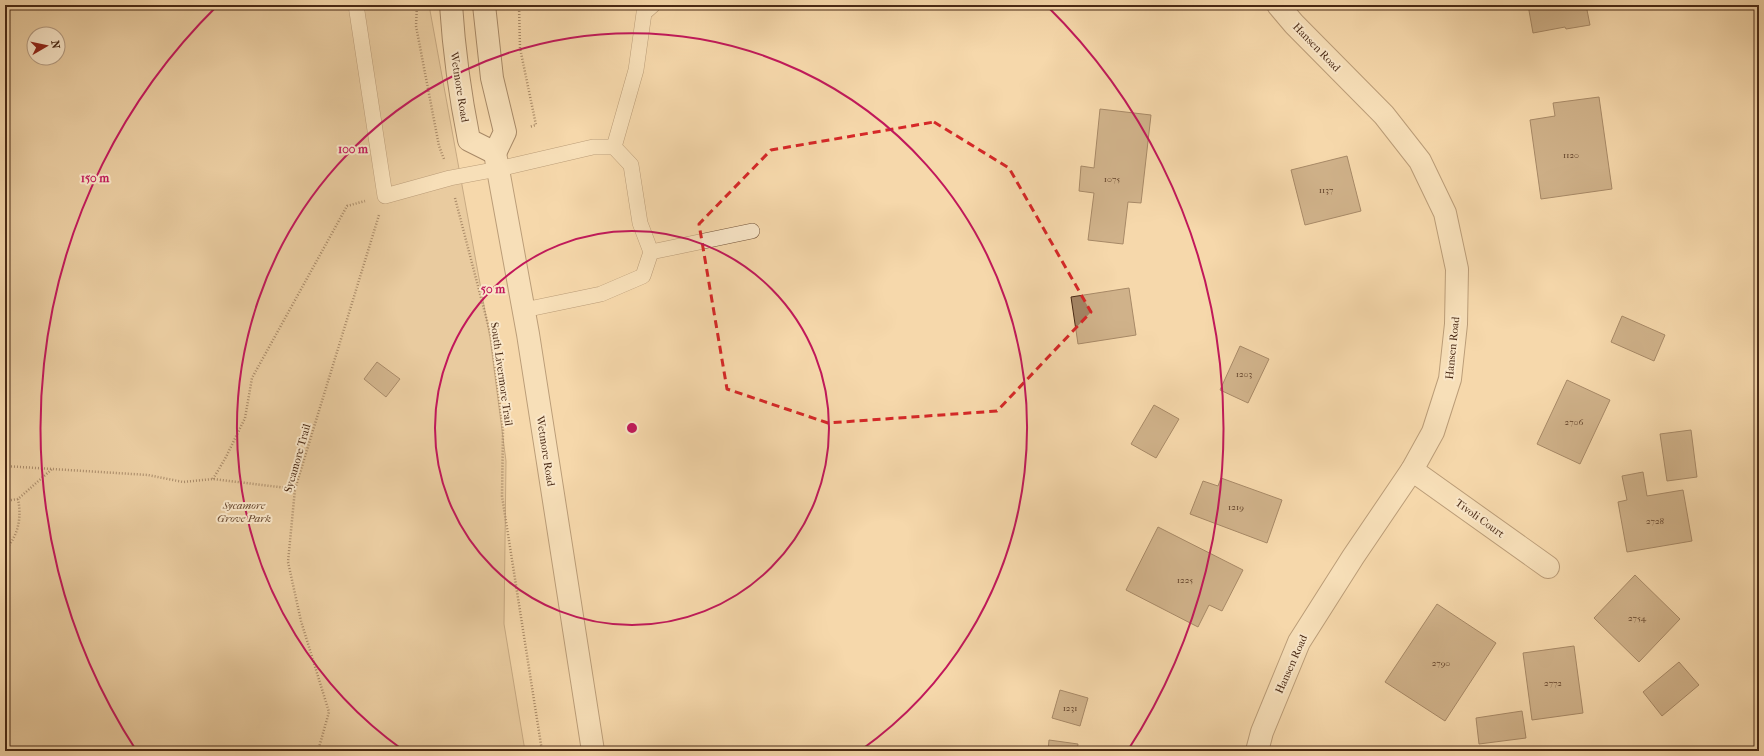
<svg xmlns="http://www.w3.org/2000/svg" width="1764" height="756" viewBox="0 0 1764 756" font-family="'IM FELL French Canon',serif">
  <rect width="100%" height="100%" fill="#f6d8ab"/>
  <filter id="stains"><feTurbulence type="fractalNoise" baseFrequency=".005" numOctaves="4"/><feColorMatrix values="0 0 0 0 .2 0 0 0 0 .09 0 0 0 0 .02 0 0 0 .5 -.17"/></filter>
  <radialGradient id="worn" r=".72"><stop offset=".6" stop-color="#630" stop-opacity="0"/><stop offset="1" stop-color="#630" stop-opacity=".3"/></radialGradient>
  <path fill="#d9ba91" stroke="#917252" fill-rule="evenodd" d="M5 5H429L490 338 506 461 504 624 525 751H5ZM34 34H58V58H34Z"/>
  <path fill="#a38463" stroke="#492914" d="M1528 5H1586L1590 25 1566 29 1565 27 1533 33Z
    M1599 97 1612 189 1541 199 1530 120 1555 116 1553 103Z
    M1100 109 1151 115 1141 203 1128 202 1123 244 1088 240 1094 193 1079 191 1081 166 1094 168Z
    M1347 156 1361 211 1305 225 1291 170Z
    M1129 288 1136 335 1078 344 1071 297Z
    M1622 316 1665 335 1654 361 1611 342Z
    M1240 346 1269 359 1248 403 1220 390Z
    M377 362 400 379 386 397 364 379Z
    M1567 380 1610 400 1580 464 1537 444Z
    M1154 405 1179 419 1156 458 1131 444Z
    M1691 430 1697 477 1667 481 1660 434Z
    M1643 472 1647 496 1683 490 1692 541 1627 552 1618 502 1627 500 1622 476Z
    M1221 478 1282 500 1267 543 1190 514 1203 481 1218 486Z
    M1158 527 1243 570 1222 611 1209 605 1198 627 1126 590Z
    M1635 575 1680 619 1639 662 1594 618Z
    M1437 604 1496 643 1445 721 1385 682Z
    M1574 646 1583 713 1532 720 1523 653Z
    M1679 662 1699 685 1662 716 1643 692Z
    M1060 690 1088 698 1080 726 1052 718Z
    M1522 711 1526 738 1479 744 1476 718Z
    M1049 740 1078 744 1077 751H1048Z"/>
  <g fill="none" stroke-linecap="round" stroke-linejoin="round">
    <defs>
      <path id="service" d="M356 5 385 196 450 178 498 169 593 147H614L631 165 640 223 651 252 643 276 601 294 524 310
        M614 147 636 70 644 13 653 5
        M651 252 752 231"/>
      <path id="minor" d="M1412 470 1548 567"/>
      <path id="tertiary" d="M495 153 528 334 593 751
        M1257 751 1262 732 1299 642 1353 557 1412 470 1433 432 1450 379 1456 324 1457 269 1445 213 1420 161 1384 115 1294 24 1278 5"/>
      <path id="secondary" d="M451 5C454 51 460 95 469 140L495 153 505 132 492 78 484 5"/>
    </defs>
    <use href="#service" stroke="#74553a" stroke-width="16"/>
    <use href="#minor" stroke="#74553a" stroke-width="24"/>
    <use href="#tertiary" stroke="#74553a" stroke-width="24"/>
    <use href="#secondary" stroke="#492914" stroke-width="24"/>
    <path stroke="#492914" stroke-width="2.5" stroke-dasharray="1 2" stroke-linecap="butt" d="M417 5 416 26 439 146 444 159
      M519 5 520 48 536 125 529 127
      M455 198 491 336 503 429 502 496 542 751
      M5 466 148 475 183 482 213 479 295 489
      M213 479 226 457 245 418 252 378 347 206 365 201
      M5 501 18 499 52 469
      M5 550C18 536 22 518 18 499
      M318 751 329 712 301 621 288 562 295 489 379 215"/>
    <use href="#service" stroke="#f9e6c8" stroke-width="15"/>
    <use href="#minor" stroke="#f9e6c8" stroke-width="22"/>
    <use href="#tertiary" stroke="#f9e6c8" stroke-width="22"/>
    <use href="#secondary" stroke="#f9e6c8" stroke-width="22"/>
  </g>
  <path d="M0 0H1764V756H0ZM934 122 1009 168 1091 312 997 411 828 423 727 389 699 224 771 150Z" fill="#f6d8ab" fill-opacity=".55" fill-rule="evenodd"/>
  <path fill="none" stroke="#d62828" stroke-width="3" stroke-dasharray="8 5" stroke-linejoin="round" d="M934 122 1009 168 1091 312 997 411 828 423 727 389 699 224 771 150Z"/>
  <g fill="none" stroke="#c2185b" stroke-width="2">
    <circle cx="632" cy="428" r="197"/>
    <path d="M403 750A395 395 0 1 1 861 750"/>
    <path d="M136 750A592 592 0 0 1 217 6M1047 6A592 592 0 0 1 1128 750"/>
  </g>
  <g text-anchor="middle" stroke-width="4" stroke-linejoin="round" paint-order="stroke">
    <g font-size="9" fill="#604028">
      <text x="1571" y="158">1120</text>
      <text x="1112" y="182">1075</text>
      <text x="1326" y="193">1137</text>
      <text x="1244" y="377">1203</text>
      <text x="1574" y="425">2706</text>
      <text x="1236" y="510">1219</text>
      <text x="1655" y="524">2728</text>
      <text x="1185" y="583">1225</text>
      <text x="1637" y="621">2754</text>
      <text x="1441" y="666">2790</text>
      <text x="1553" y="686">2772</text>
      <text x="1070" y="711">1231</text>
    </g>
    <g font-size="11" fill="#492914" stroke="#f9e6c8">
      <text transform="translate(1317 47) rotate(46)" y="4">Hansen Road</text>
      <text transform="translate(460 87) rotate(81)" y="4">Wetmore Road</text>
      <text transform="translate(1452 348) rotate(-84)" y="4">Hansen Road</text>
      <text transform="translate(502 374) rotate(82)" y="4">South Livermore Trail</text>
      <text transform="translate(546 451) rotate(81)" y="4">Wetmore Road</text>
      <text transform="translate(297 458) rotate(-74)" y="4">Sycamore Trail</text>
      <text transform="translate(1480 518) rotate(36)" y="4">Tivoli Court</text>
      <text transform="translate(1291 664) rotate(-66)" y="4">Hansen Road</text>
    </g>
    <g font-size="11" font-style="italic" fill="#66462d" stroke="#f9e6c8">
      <text x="244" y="509">Sycamore<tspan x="244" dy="13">Grove Park</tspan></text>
    </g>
  </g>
  <circle cx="632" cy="428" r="6" fill="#c2185b" stroke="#f9e6c8" stroke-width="2"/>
  <g font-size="12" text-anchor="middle" font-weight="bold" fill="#c2185b" stroke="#f9e6c8" stroke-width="4" stroke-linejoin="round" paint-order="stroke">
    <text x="353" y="153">100 m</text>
    <text x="95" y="182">150 m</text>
    <text x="493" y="293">50 m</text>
  </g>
  <rect width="1764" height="756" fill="none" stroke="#f6d8ab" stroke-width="20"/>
  <rect x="6" y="6" width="1752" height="744" fill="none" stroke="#492914" stroke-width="2"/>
  <rect x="10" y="10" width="1744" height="736" fill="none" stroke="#492914"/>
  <g transform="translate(46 46) rotate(81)"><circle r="19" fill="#f9e6c8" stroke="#b39a80"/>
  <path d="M0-3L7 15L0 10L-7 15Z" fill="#8f2418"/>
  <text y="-6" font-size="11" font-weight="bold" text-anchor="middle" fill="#492914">N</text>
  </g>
  <rect width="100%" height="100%" filter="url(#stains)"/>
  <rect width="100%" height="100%" fill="url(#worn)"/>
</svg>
